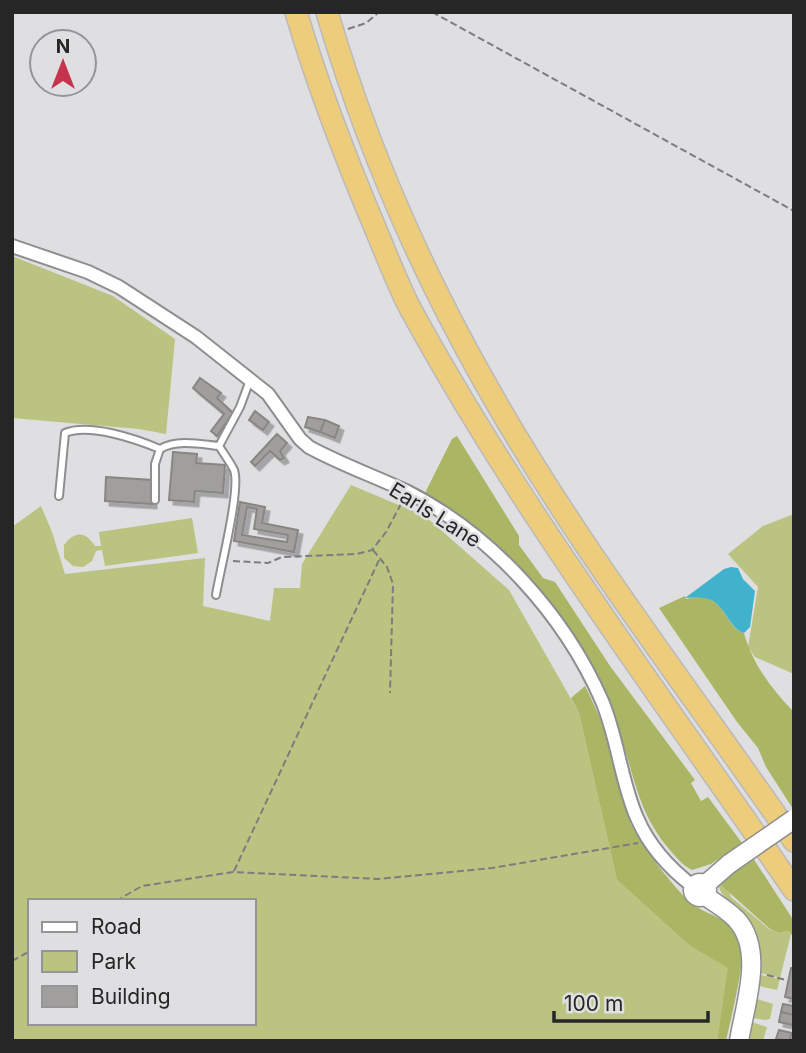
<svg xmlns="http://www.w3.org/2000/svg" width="806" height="1053" viewBox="0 0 806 1053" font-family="Inter,sans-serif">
  <defs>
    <filter id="shadow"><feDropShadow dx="4.5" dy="4.5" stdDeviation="0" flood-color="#0004"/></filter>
  </defs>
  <rect width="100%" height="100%" fill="#dfdee1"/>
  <path fill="#bac380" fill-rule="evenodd" d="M12 256 113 296 175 339 166 434 139 429 12 418Z
    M351 485 425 516 509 590 579 713 617 880 690 946 729 968 717 1041H12V527L41 506 52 532 65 574 205 558 203 606 270 621 274 588H300L302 564ZM30 901H254V1023H30Z
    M794 514V674L755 657 748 647 758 587 728 554 763 526Z
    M192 518 198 553 105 566 102 550 96 551 92 561 83 567 73 566 64 558V545C75 531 85 531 95 546H101L99 532Z
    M724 879 731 897 769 929 779 933 789 931 791 934 780 978 761 973C763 948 758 924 738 907 730 900 722 898 719 887Z
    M761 975 780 979 777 990 759 986Z
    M757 999 773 1004 770 1019 766 1020 752 1018 755 1000Z
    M751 1022 767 1027 763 1041H747Z"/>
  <path fill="#abb664" d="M457 436 519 536V545L543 578 555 582 610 666 695 780 691 783 701 801 708 797 742 843 711 864 692 870C682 865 677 858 669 849 637 811 635 776 619 732 608 702 597 672 580 645 536 576 492 540 425 493L452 439Z
    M685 596 686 599C727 589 723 628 744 633 752 663 772 690 794 712L793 809 766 767 758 748 737 722 659 608Z
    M585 686C597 710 608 735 615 761 621 784 623 811 635 832 645 850 676 890 691 903 710 918 729 915 741 941 747 956 730 1022 726 1041H717L728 968 690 946 617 880 579 713 571 698Z
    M753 858 794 921V938L789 931 779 933 770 929 722 886 724 879Z"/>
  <path fill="#41b2cc" d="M731 567 738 568 743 579 755 591 750 627 744 633C731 630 726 609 713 601 704 596 693 598 685 598L724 569Z"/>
  <path fill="#a19f9d" stroke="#888683" stroke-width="2" fill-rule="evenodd" filter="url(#shadow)" d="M200 378 221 393 217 398 233 413 217 436 211 431 224 414 193 388Z
    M255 411 269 422 263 430 249 420Z
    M308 417 325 420 320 432 305 427Z
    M325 420 339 426 335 438 320 432Z
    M277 434 287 443 280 451 284 458 280 460 270 451 255 466 251 462Z
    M173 452 197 454 196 463 225 465 223 493 195 491 194 502 169 500Z
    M106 477 153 480 152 504 105 501Z
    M240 502 265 507 262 523 298 530 294 552 234 541ZM247 507 257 509 254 529 288 535 287 542 242 535Z
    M791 968 794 969V999L785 997Z
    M783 1004 794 1006V1015L781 1012Z
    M781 1012 794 1015 793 1025 779 1022Z
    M779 1030 792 1033 790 1038 794 1041 776 1039Z"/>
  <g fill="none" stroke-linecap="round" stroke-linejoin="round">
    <defs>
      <path id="lane" d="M59 496 65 433C90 423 136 439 160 449
        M155 500V464L160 449C177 439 200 444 219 446
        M216 595C220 570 241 489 234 470 230 462 224 454 219 446L240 407 250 380"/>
      <path id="street" d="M12 246 88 272 119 287 196 337 268 394 300 439 309 447C340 464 374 476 406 491 491 534 564 614 602 701 618 739 621 782 637 818 649 846 670 869 694 887"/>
      <path id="secondary" d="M693 890a7 7 0 1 1 14 0a7 7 0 1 1-14 0Z
        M705 885 729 864
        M705 896C716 903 727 910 736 919 765 950 745 1004 739 1041"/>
      <path id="highway" d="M296 12C318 87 346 159 376 230 387 256 397 283 410 308 521 512 663 698 794 890
        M327 12C364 139 419 266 484 381 574 542 689 689 794 841"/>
    </defs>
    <use href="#lane" stroke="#8e8e90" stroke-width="10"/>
    <use href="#street" stroke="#8e8e90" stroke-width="16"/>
    <use href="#secondary" stroke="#8e8e90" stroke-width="21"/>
    <use href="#highway" stroke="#bababa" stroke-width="24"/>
    <path stroke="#7d7c7e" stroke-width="2" stroke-dasharray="7 3.5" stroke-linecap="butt" d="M432 12 794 211
      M348 29 366 23 379 12
      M373 550 387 567 393 584 390 693
      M233 561 268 563 282 557 357 554 372 550 386 532 402 502
      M234 871 380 558
      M116 901 142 886 233 872 378 879 492 868 638 843
      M12 961 30 951
      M767 975 786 980"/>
    <use href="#lane" stroke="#fff" stroke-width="6"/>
    <use href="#street" stroke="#fff" stroke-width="12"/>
    <use href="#secondary" stroke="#fff" stroke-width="18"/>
    <use href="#highway" stroke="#edcd7b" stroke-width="21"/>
    <defs>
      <path id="secondary-bridge" d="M729 864 794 819"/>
    </defs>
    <use href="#secondary-bridge" stroke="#8e8e90" stroke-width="21" stroke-linecap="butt"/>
    <use href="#secondary-bridge" stroke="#fff" stroke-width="18"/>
  </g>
  <g text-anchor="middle" stroke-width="5" stroke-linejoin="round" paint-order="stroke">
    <g font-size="21" fill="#272627" stroke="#dfdee1">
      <text transform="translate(435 515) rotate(32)" y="7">Earls Lane</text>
    </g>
  </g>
  <rect width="806" height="1053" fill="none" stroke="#272627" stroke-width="28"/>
  <rect x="28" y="899" width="228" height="126" fill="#dfdee1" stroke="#959497" stroke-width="2"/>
  <rect x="42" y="922" width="35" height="10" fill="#ffffff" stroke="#959497" stroke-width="2"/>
  <text x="91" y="934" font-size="21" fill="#272627">Road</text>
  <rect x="42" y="951" width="35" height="21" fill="#bac380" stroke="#959497" stroke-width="2"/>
  <text x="91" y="969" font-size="21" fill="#272627">Park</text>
  <rect x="42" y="986" width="35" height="21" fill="#a19f9d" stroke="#959497" stroke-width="2"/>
  <text x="91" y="1004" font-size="21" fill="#272627">Building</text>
  <g transform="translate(63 63)"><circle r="33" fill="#dfdee1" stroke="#959497" stroke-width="2"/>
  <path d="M0-5L12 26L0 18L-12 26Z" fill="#c5344c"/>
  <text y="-10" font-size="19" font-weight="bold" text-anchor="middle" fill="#272627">N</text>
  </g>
  <path d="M554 1011v10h154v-10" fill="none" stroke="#272627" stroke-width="3.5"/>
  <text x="564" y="1011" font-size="21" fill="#272627" stroke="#dfdee1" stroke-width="5" paint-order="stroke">100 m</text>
</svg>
